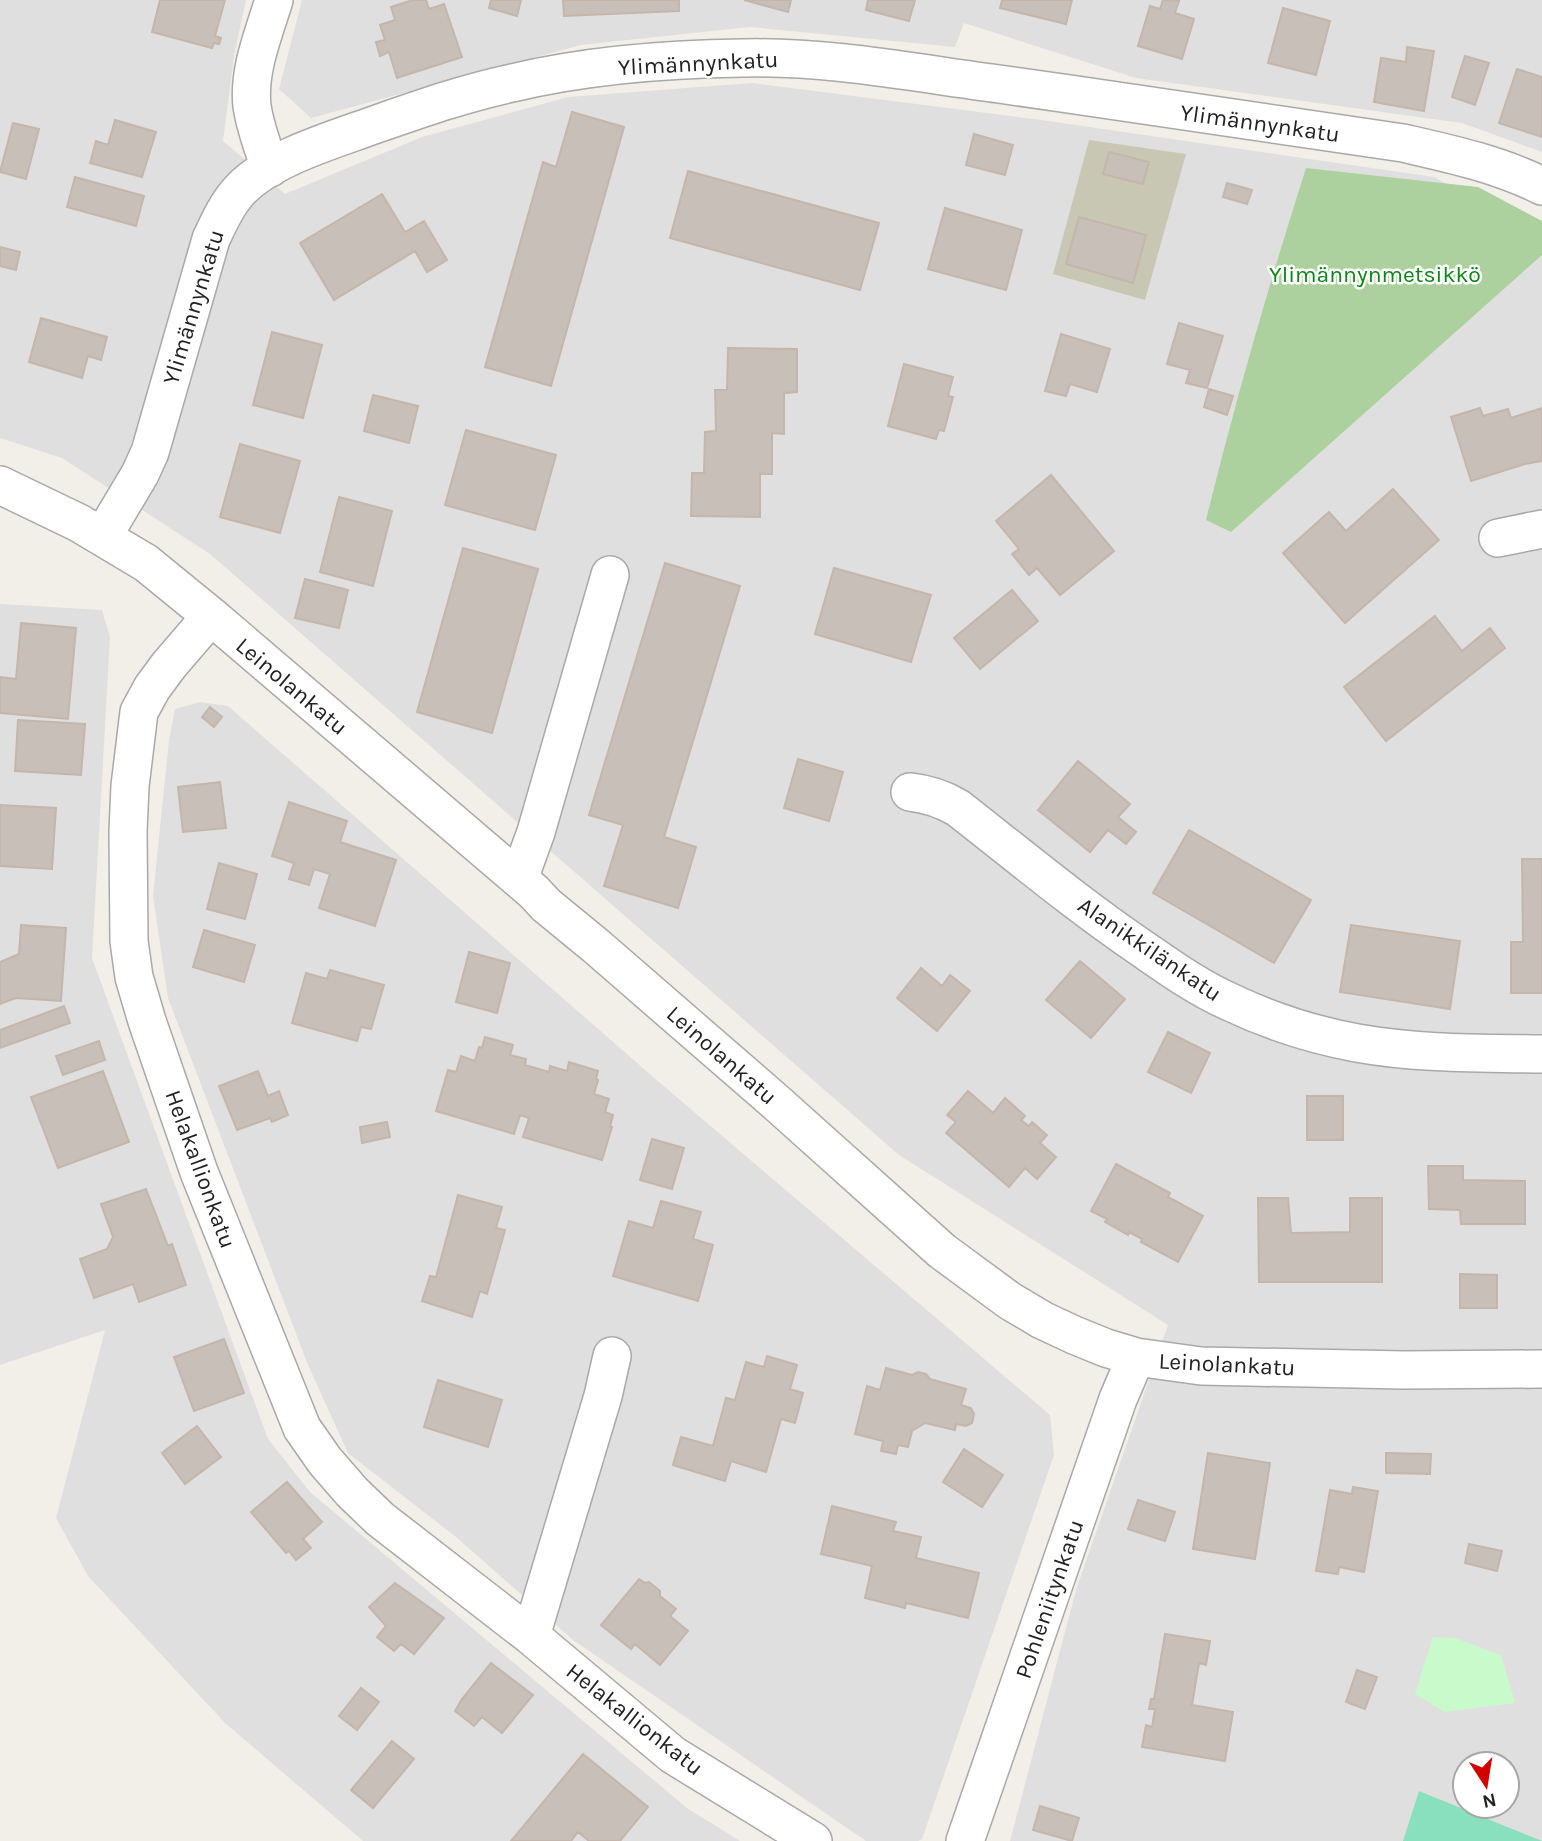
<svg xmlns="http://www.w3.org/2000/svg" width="1542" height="1841" viewBox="0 0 1542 1841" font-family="Karla,sans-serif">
  <rect width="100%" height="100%" fill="#f2efe9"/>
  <path fill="#e0dfdf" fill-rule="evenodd" d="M0 0H246L234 56 223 141 285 194 422 137 568 97 752 83 1041 120 1434 177 1542 236V1841H1010L1076 1590 1168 1325 899 1155 210 554 62 458 0 438ZM1465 1764H1507V1806H1465Z
    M302 0H1542V152L1462 123 1136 78 964 23 955 47 750 27 581 45 311 118 279 89Z
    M0 604 102 610 110 637 92 958 268 1439 310 1492 687 1808 740 1841H363L225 1723 88 1576 56 1518 105 1330 0 1365Z
    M200 702 228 706 659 1082 1050 1415 1054 1455 922 1839 918 1841H866L573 1640 456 1537 348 1453 308 1365 168 998 153 896 169 740 175 709Z"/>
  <path fill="#c7c7b4" d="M1089 140 1186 154 1145 300 1053 274Z"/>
  <path fill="#add19e" d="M1306 168 1478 187 1542 221V255L1231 532 1206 520C1235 402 1269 284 1306 168Z"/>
  <path fill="#c8facc" d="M1433 1637 1455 1638 1501 1655 1515 1703 1445 1712 1415 1694Z"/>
  <path fill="#88e0be" d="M1419 1791 1542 1841H1403Z"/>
  <path fill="#c7bfb8" stroke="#c4b6ab" stroke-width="2" d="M160 0H225L215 36 221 38 219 44 214 43 212 48 152 32Z
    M413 0H426L429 9 444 4 462 57 397 78 389 52 380 56 376 42 385 40 380 25 395 20 391 7Z
    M491 0H521L517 16 489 8Z
    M563 0H679V11L564 16Z
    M744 0H791L788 12Z
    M868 0H915L909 21 866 10Z
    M1002 0H1072L1066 24 1000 8Z
    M1163 0 1179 1 1175 13 1194 19 1182 59 1138 46 1150 6 1160 9Z
    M1283 8 1330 21 1316 75 1268 63Z
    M1407 47 1434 51 1424 111 1374 102 1381 58 1406 62Z
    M1465 56 1489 63 1475 105 1452 97Z
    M1517 69 1542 77V137L1499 123Z
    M572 112 624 127 551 386 485 367 543 162 556 167Z
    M115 120 156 132 142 177 90 163 96 141 108 145Z
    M13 123 39 129 26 179 0 172Z
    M974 134 1013 145 1005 175 966 165Z
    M1109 152 1149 162 1143 184 1103 174Z
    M688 171 879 223 860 290 670 238Z
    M75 177 144 196 136 226 67 207Z
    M1227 183 1252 190 1247 204 1223 197Z
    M382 194 405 232 424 221 447 260 427 272 415 251 334 300 300 243Z
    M945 208 1022 230 1006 290 928 269Z
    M1079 217 1146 235 1133 283 1066 264Z
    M0 247 20 252 16 270 0 266Z
    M41 318 107 337 101 360 88 356 82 378 29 362Z
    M1179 323 1223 336 1207 388 1186 383 1190 370 1167 364Z
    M272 332 322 345 303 418 253 405Z
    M1061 334 1110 349 1097 392 1070 384 1066 396 1045 391Z
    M728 348 797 349V392L784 393V434L772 433V474H760V517L691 516 692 473H704L705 432 716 431 715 390H727Z
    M904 364 953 377 948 396 953 397 944 431 939 430 936 439 888 426Z
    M1209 389 1233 396 1227 415 1204 407Z
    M373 395 418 406 409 443 364 431Z
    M1480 408 1483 416 1508 409 1511 418 1542 408V461L1525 464 1471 481 1451 417Z
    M466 430 556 455 535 530 445 505Z
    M240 444 300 461 280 533 220 517Z
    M1051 475 1114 551 1060 595 1037 568 1029 575 1012 554 1019 549 996 521Z
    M1393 489 1439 540 1345 623 1283 553 1329 512 1346 531Z
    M339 497 392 511 373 586 320 572Z
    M463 548 538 569 492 733 417 712Z
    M665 563 740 586 664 837 696 847 678 908 604 886 623 825 589 815Z
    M834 568 931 595 911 662 815 634Z
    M305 579 348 590 339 628 295 618Z
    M1012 590 1038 621 980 669 954 638Z
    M1435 616 1462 651 1490 628 1505 648 1386 741 1344 687Z
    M21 623 76 628 68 719 0 713V677L16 679Z
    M210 707 222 717 214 727 202 717Z
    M18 720 85 724 81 775 15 771Z
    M798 759 843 772 829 821 784 808Z
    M1078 761 1130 804 1118 817 1136 832 1126 844 1108 830 1090 852 1038 810Z
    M220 782 226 828 183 832 178 787Z
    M289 802 347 821 340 842 396 860 375 926 319 908 330 874 314 869 309 885 289 879 294 863 272 856Z
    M0 805 56 808 52 869 0 866Z
    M1189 830 1311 900 1274 963 1153 893Z
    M1522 859H1542V993H1511V942H1523Z
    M219 863 257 874 245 919 207 909Z
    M21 925 66 928 61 1001 16 998 0 1004V962L19 954Z
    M1351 925 1460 941 1450 1009 1340 992Z
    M204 930 255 945 244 982 193 967Z
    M469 952 510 963 497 1013 456 1002Z
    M1080 961 1125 999 1091 1038 1046 1000Z
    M921 968 942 986 950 975 970 991 937 1031 897 998Z
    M330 970 384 985 371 1029 361 1027 357 1041 292 1023 306 973 327 979Z
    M64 1006 70 1023 0 1048V1030Z
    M1168 1032 1210 1053 1191 1093 1148 1072Z
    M485 1037 513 1045 510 1055 526 1059 525 1065 549 1072 550 1066 567 1071 569 1062 598 1071 596 1079 598 1080 594 1094 609 1099 605 1112 613 1115 610 1127H612L602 1160 523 1137 529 1118 520 1115 514 1134 436 1111 448 1070 456 1072 461 1056 475 1061 479 1047 482 1048Z
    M99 1041 105 1060 63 1075 56 1056Z
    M103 1071 129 1142 58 1168 31 1097Z
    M258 1071 268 1096 279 1091 288 1115 272 1122 270 1118 237 1130 219 1086Z
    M968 1091 993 1113 1005 1098 1025 1116 1021 1120 1029 1126 1032 1122 1047 1135 1040 1143 1056 1157 1037 1179 1025 1168 1009 1187 946 1133 956 1122 947 1115Z
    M1307 1096H1343V1140H1307Z
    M387 1122 390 1137 362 1143 360 1127Z
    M652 1139 684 1148 672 1189 640 1180Z
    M1116 1164 1170 1193 1168 1197 1203 1216 1178 1262 1141 1242 1142 1239 1129 1232 1128 1235 1105 1222 1107 1219 1091 1211Z
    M1428 1166H1463V1180L1525 1181V1224H1461L1460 1210 1429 1209Z
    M146 1189 168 1246 172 1244 186 1285 139 1302 133 1284 94 1298 80 1259 107 1249 113 1237 101 1204Z
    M458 1195 502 1207 496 1228 505 1230 487 1294 480 1291 472 1317 422 1301 430 1276 436 1277Z
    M1258 1198H1288L1291 1233 1350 1232V1198H1382V1282H1259Z
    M661 1201 701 1212 693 1239 713 1245 698 1301 613 1276 629 1221 653 1228Z
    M1460 1274 1497 1275V1308H1460Z
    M224 1339 244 1393 194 1411 174 1357Z
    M767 1356 797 1365 790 1389 803 1393 795 1423 781 1419 766 1472 731 1461 725 1481 673 1465 681 1437 713 1446 726 1398 735 1400 746 1362 764 1367Z
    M886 1368 912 1375 918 1372 926 1374 930 1379 966 1389 961 1405 971 1408 974 1414 972 1423 966 1426 956 1424 955 1430 925 1423 912 1431 908 1447 898 1445 896 1454 881 1451 883 1441 855 1434 867 1386 880 1390Z
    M438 1380 502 1400 488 1447 424 1427Z
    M197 1426 221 1457 185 1484 162 1453Z
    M964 1449 1003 1475 982 1507 943 1482Z
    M1208 1453 1270 1463 1255 1559 1193 1549Z
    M1386 1453 1431 1454 1430 1474 1386 1473Z
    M287 1482 322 1522 303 1539 311 1548 296 1560 289 1551 286 1553 251 1512Z
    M1353 1487 1378 1491 1364 1572 1339 1567 1338 1574 1316 1571 1330 1490 1352 1494Z
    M1138 1500 1175 1512 1165 1541 1128 1529Z
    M832 1506 896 1522 893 1531 921 1537 916 1558 979 1573 968 1618 906 1603 905 1608 865 1598 872 1566 821 1554Z
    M1469 1544 1502 1551 1497 1571 1465 1563Z
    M639 1579 645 1583 649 1582 660 1591V1596L676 1609 670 1616 688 1631 660 1665 635 1644 631 1649 601 1625Z
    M395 1583 444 1618 414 1654 401 1644 394 1651 377 1637 386 1626 369 1607Z
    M1165 1634 1210 1641 1206 1665 1199 1663 1192 1705 1233 1712 1225 1761 1142 1747 1146 1725 1152 1727 1155 1709H1149L1151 1699H1154Z
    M491 1663 533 1695 502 1733 482 1717 474 1726 455 1711 462 1699Z
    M1357 1670 1377 1677 1365 1709 1346 1702Z
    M361 1688 379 1702 357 1730 339 1716Z
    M392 1741 414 1759 373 1808 351 1790Z
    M583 1754 648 1807 620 1841H589L578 1832 571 1841H511Z
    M1040 1806 1079 1818 1072 1841 1033 1830Z"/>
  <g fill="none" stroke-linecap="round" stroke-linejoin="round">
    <defs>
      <path id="minor" d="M270 168C263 148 255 127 252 106 248 70 264 33 274 0
        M0 485 79 523 146 563 211 616 534 892 546 905 596 946 778 1104 942 1251 1010 1301 1042 1320 1074 1335 1106 1348 1136 1357 1201 1366 1404 1370 1542 1369
        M103 536 140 474 150 452 211 239C219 222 227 204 240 190 270 158 333 140 374 125 420 109 465 93 512 83 587 65 667 59 743 58 829 56 915 73 999 84 1134 103 1269 124 1403 143 1451 154 1498 164 1542 186
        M1498 538 1542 529
        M211 616 169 665 152 688 139 712 130 786 128 831 129 941 134 977 147 1021 199 1172 302 1428 325 1461 352 1492 380 1519 531 1636 673 1755 813 1841
        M910 792C928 794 943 799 958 808 1018 855 1077 904 1140 947 1169 967 1198 988 1230 1002 1270 1021 1314 1035 1357 1043 1418 1054 1480 1053 1542 1054
        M519 879 536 832 610 575
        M531 1636 603 1396 612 1356
        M965 1841 1118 1399 1136 1357"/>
    </defs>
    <use href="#minor" stroke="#a9a9a9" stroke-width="40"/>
    <use href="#minor" stroke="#fff" stroke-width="37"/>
  </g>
  <g text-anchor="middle" stroke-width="5" stroke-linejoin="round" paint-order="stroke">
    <g font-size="23" fill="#222" stroke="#fff">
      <text transform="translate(698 63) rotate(-3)" y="8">Ylimännynkatu</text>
      <text transform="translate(1260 123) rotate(8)" y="8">Ylimännynkatu</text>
      <text transform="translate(193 307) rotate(-73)" y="8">Ylimännynkatu</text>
      <text transform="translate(292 686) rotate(40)" y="8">Leinolankatu</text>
      <text transform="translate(1150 949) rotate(34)" y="8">Alanikkilänkatu</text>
      <text transform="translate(722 1055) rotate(41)" y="8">Leinolankatu</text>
      <text transform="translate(201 1169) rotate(70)" y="8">Helakallionkatu</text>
      <text transform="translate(1227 1364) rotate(3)" y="8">Leinolankatu</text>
      <text transform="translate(1049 1599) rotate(-71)" y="8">Pohleniitynkatu</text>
      <text transform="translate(635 1719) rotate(38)" y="8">Helakallionkatu</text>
    </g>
    <g font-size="23" fill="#0c8416" stroke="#fff">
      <text x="1375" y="282">Ylimännynmetsikkö</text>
    </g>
  </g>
  <g transform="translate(1486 1785) rotate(168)"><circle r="33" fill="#ffffff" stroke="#a7a7a7" stroke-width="2"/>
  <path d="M0-5L12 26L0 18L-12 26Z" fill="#d40000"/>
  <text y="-10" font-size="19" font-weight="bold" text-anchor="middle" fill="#222222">N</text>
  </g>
</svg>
